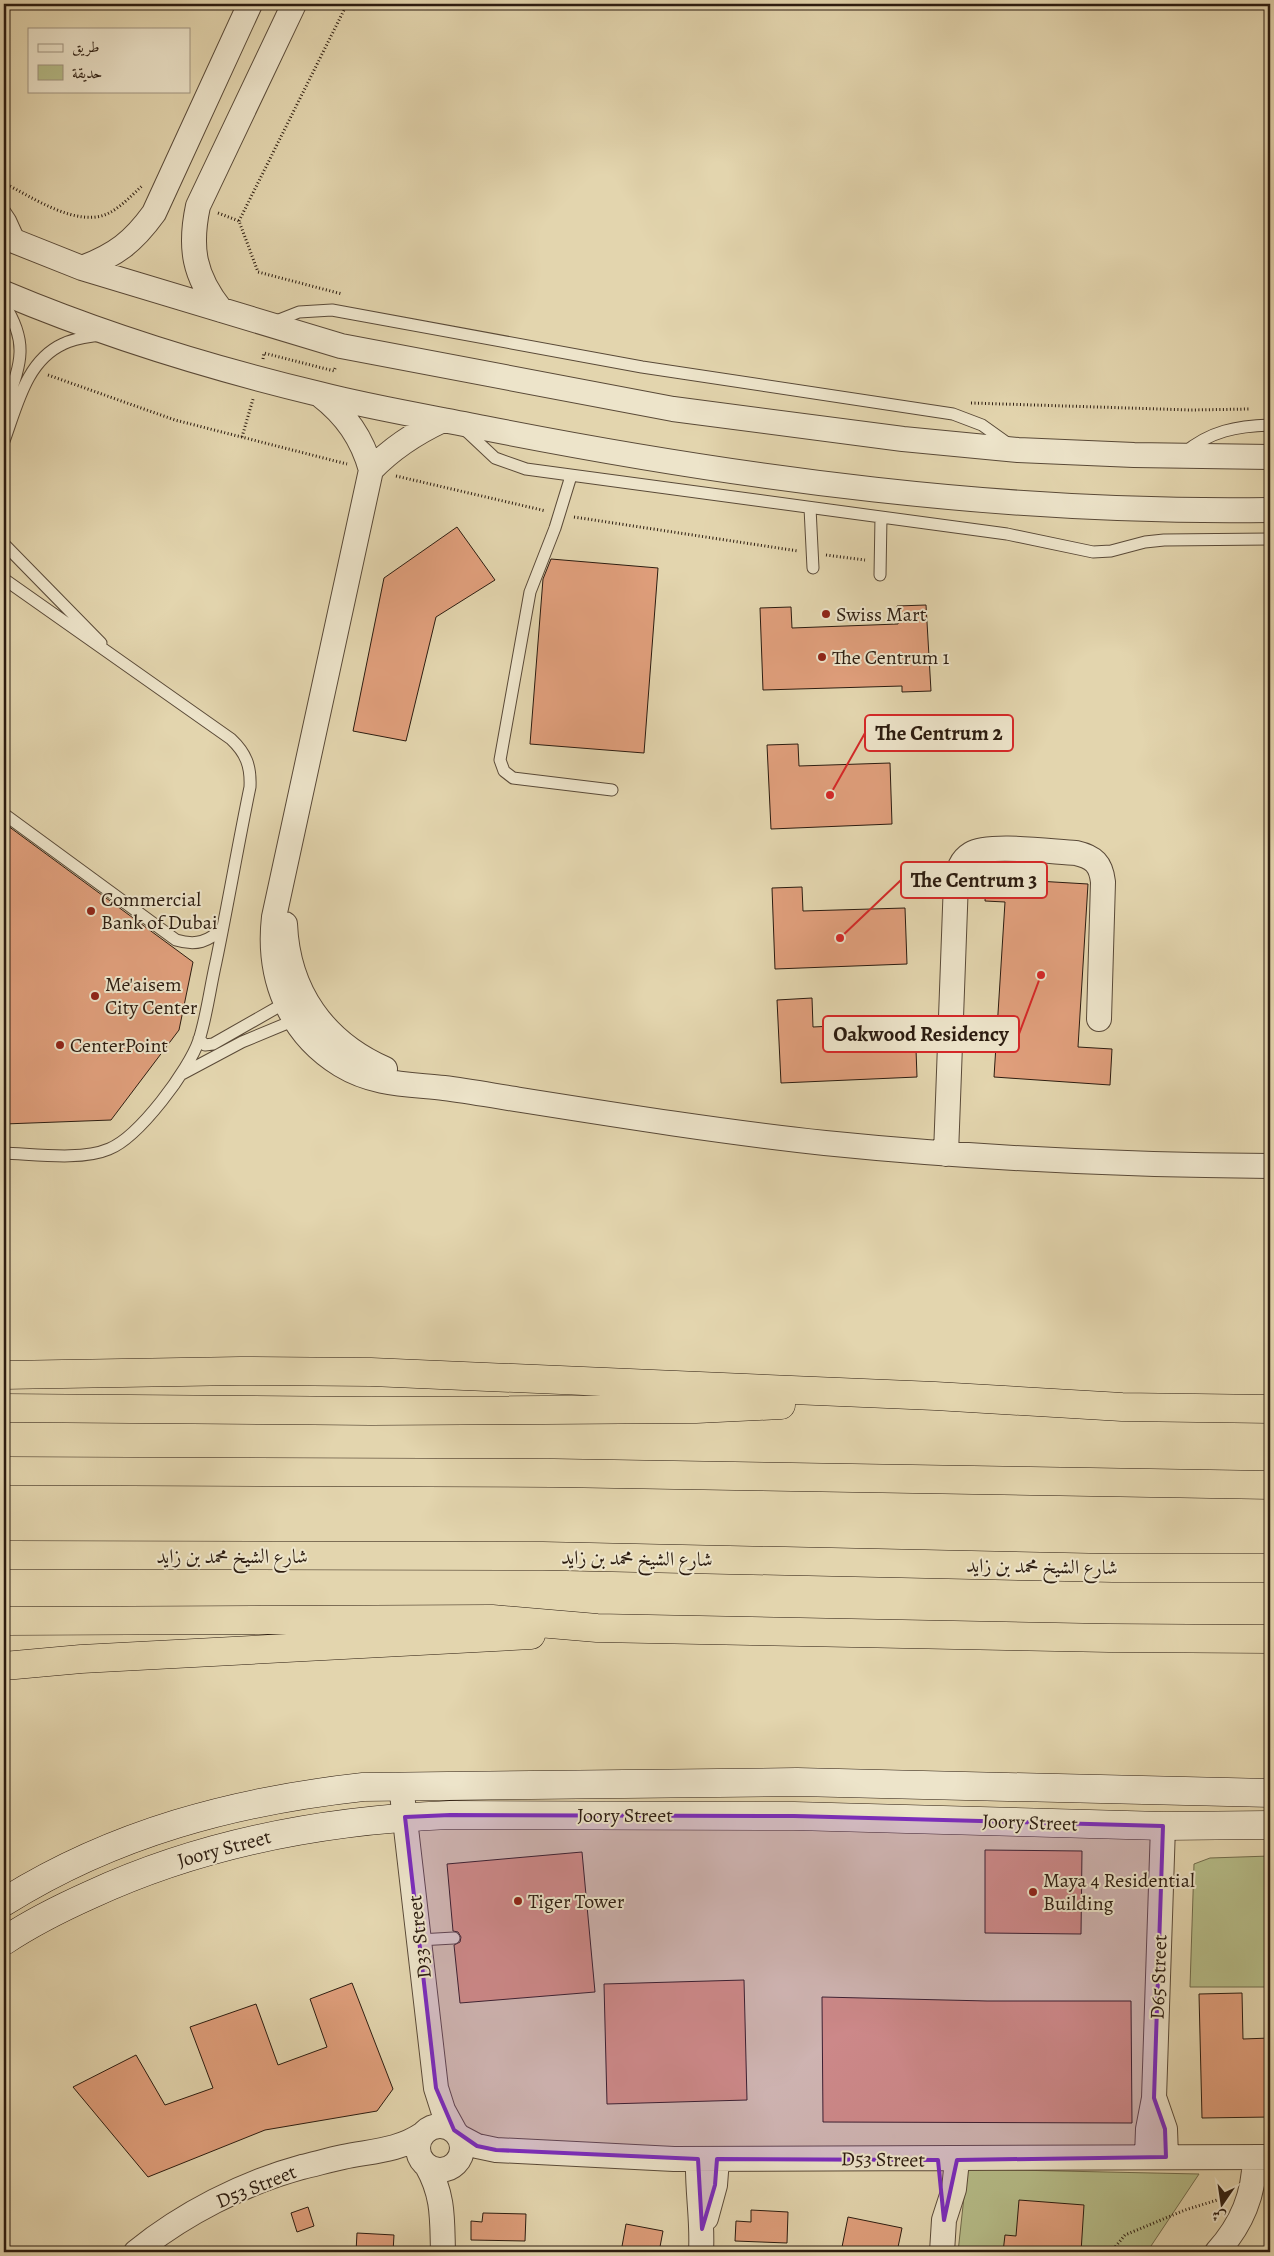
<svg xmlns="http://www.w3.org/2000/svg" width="1274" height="2256" viewBox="0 0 1274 2256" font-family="Alegreya,Amiri,serif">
  <rect width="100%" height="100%" fill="#e3d5ae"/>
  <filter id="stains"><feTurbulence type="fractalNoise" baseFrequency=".004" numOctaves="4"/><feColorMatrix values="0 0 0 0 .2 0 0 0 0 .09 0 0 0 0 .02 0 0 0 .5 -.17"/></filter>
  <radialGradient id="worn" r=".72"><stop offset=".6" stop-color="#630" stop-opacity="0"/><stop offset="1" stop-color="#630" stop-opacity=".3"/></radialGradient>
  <path fill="#b6bd89" stroke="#716c4c" d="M1270 1856V1987H1190L1194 1864 1210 1858Z
    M967 2169 1199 2174 1147 2252H958Z"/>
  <path fill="#e09f7c" stroke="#2c1c10" d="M457 527 495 580 436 617 406 741 353 731 384 578Z
    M551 559 658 568 644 753 530 744 543 579Z
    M926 605 931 691 902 692V686L763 690 760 608 791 607 792 628 898 624 897 606Z
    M798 744 799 766 890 763 892 824 771 829 767 745Z
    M4 823 193 962 179 1030 111 1120 4 1124Z
    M986 878 1088 884 1078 1047 1112 1049 1110 1085 994 1077 1005 902 985 901Z
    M802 887 803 911 905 908 907 964 775 969 772 888Z
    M812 998 813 1027 915 1022 917 1077 781 1083 777 1000Z
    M985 1850 1082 1851 1081 1934 985 1933Z
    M582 1852 595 1992 460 2003 454 1945 460 1942 461 1937 458 1932 453 1931 447 1864Z
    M744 1980 747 2100 607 2104 604 1984Z
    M352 1983 393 2089 377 2111 265 2130 148 2177 73 2087 136 2055 165 2105 213 2088 190 2027 256 2004 278 2065 327 2047 310 1999Z
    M1242 1993 1243 2039 1270 2038V2117L1202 2118 1199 1994Z
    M822 1997 987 2001H1131L1132 2123 823 2122Z
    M1019 2200 1084 2205 1081 2252H1003L1005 2235 1016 2236Z
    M308 2207 314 2226 297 2232 291 2213Z
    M751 2210 788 2212 787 2243 735 2241 736 2221 751 2222Z
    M483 2213 526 2214 525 2241 471 2240V2221L482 2222Z
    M848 2217 902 2228 897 2252H871L842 2247Z
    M626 2224 663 2231 659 2252H621Z
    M357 2233 394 2235 393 2252H356Z"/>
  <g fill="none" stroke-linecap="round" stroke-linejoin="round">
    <defs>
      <path id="lane" d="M4 210 10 219 20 241
        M4 304C31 346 19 367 4 410
        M271 323 299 312 332 310 642 367 953 414 982 425 1010 445
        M462 427 495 458 526 469 1007 534 1093 552 1111 551 1145 542 1164 540 1270 539
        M4 441C17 406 26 361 63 344 74 338 88 337 100 335
        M1184 453C1210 431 1237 426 1270 425
        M571 476 555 528 530 592 500 760 504 771 513 778 612 790
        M810 508 813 568
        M4 544 101 643
        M880 575 881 517
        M4 579 231 739C246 753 251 766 250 787 238 845 228 904 216 962 210 988 207 1015 199 1040 189 1070 139 1137 109 1149 81 1161 34 1154 4 1153
        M4 814 176 940C196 946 209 942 223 927
        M199 1039 205 1045 213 1044 285 1003
        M182 1074 242 1042 295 1020
        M419 1940 454 1938"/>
      <path id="street" d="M4 237 82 268 341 346 673 409 903 439 1018 450 1134 455 1270 457
        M82 268C116 255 133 242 154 213L250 4
        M4 293C106 336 211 368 319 394 373 408 429 417 484 428 742 479 1007 514 1270 510
        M221 310C194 276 189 248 198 206L294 4
        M320 395C346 415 362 438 371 470L274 917C267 977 289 1033 341 1065 374 1085 407 1084 444 1088 469 1091 495 1096 521 1100 622 1116 723 1132 825 1143 973 1158 1121 1165 1270 1166
        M371 470C392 448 415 433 443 420
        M285 924C288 992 324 1042 385 1069
        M946 1154 956 881C958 870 961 860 971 854 989 843 1053 852 1076 853 1094 857 1101 864 1103 882L1099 1019
        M401 1785 436 2088 443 2110 454 2130
        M1155 2100 1165 2129 1166 2157
        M418 2148a22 22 0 1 1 44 0a22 22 0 1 1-44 0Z
        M460 2137 477 2146 496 2150 674 2159 1270 2157
        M1147 2157 1148 2129 1154 2098 1163 1826
        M698 2159C697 2191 703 2221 701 2252
        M427 2166C444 2196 442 2220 443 2252
        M706 2218 715 2185 717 2159
        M136 2252C183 2214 243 2183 302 2167 315 2164 329 2160 343 2157 371 2151 398 2151 423 2134
        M942 2252 944 2220 954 2189 957 2160
        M1217 2252C1242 2224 1254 2195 1255 2157"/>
      <path id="secondary" d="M4 1902C114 1833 235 1801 363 1787L797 1782 1270 1793
        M4 1941C31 1923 61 1908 90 1895 204 1842 325 1820 450 1815L794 1816 1163 1826 1270 1825"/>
      <path id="highway" d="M4 1375 240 1371 371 1372 935 1396 1122 1407 1270 1409
        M4 1408 371 1411 696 1409 781 1405
        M4 1471 554 1473 1270 1485
        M4 1555 543 1556 1113 1568H1270
        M4 1621 492 1619 597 1628 1109 1638 1270 1639
        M4 1666 81 1659 531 1635"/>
    </defs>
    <use href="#lane" stroke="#5a4a38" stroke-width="13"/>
    <use href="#street" stroke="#5a4a38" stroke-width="26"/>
    <use href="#secondary" stroke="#2c1c10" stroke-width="29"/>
    <use href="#highway" stroke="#2c1c10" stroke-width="29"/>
    <path stroke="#2c1c10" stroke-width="3" stroke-dasharray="1 2.5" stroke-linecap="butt" d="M4 183C32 197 78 229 109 213 121 207 132 195 142 186
      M218 213 239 221 258 272 342 294
      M239 221 347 4
      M263 359 264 353 334 371 336 366
      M48 375 175 420 347 464
      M971 403 1191 410 1250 409
      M242 437 253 399
      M396 476 546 511
      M574 517 798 551
      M826 555 865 560
      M1111 2252 1125 2235 1185 2210 1227 2197"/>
    <use href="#lane" stroke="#ede4ca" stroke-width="11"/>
    <use href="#street" stroke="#ede4ca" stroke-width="24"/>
    <use href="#secondary" stroke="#ede4ca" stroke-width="28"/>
    <use href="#highway" stroke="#e3d5ae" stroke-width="28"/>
  </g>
  <path fill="#7b2cbf" fill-opacity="0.2" stroke="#7b2cbf" stroke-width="4" stroke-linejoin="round" d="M450 1815 794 1816 1163 1826 1154 2098 1165 2129 1166 2157 957 2160 944 2220 938 2160 717 2159 715 2185 702 2229 698 2159 496 2150 477 2146 454 2130 436 2088 405 1817Z"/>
  <g fill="#8f2418" stroke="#ede4ca" stroke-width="2">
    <circle cx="826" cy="614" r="5"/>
    <circle cx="822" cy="657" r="5"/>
    <circle cx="91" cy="911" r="5"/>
    <circle cx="95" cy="996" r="5"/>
    <circle cx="60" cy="1045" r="5"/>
    <circle cx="1033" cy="1892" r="5"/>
    <circle cx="518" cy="1901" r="5"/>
  </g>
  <g text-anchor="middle" stroke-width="4" stroke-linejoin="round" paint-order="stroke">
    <g font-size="20" fill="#2c1c10" stroke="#ede4ca" text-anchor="start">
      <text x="836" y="621">Swiss Mart</text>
      <text x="832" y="664">The Centrum 1</text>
      <text x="101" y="906">Commercial<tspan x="101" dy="23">Bank of Dubai</tspan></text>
      <text x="105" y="991">Me'aisem<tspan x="105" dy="23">City Center</tspan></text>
      <text x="70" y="1052">CenterPoint</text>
      <text x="1043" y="1887">Maya 4 Residential<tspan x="1043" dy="23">Building</tspan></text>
      <text x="528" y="1908">Tiger Tower</text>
    </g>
    <g font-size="20" fill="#2c1c10" stroke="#ede4ca">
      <text x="232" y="1563">شارع الشيخ محمد بن زايد</text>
      <text transform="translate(637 1558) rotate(1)" y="7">شارع الشيخ محمد بن زايد</text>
      <text transform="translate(1042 1566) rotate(1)" y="7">شارع الشيخ محمد بن زايد</text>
      <text x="625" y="1822">Joory Street</text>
      <text transform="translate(1030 1822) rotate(2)" y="7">Joory Street</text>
      <text transform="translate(224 1848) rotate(-15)" y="7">Joory Street</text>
      <text transform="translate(419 1937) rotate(-97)" y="7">D33 Street</text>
      <text transform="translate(1158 1977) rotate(-88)" y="7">D65 Street</text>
      <text transform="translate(883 2159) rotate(1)" y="7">D53 Street</text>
      <text transform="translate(256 2186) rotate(-22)" y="7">D53 Street</text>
    </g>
  </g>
  <path fill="none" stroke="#d62828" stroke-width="2" d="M830 795L865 733M840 938L901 880M1041 975L1019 1034"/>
  <g fill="#d62828" stroke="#ede4ca" stroke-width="2">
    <circle cx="830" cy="795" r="5"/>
    <circle cx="840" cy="938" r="5"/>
    <circle cx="1041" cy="975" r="5"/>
  </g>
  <g fill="#ede4ca" stroke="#d62828" stroke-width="2">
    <rect x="865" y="715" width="148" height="36" rx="5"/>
    <rect x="901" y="862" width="146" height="36" rx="5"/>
    <rect x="823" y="1016" width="196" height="36" rx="5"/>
  </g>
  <g font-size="21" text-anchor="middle" font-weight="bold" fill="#2c1c10">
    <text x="939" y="740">The Centrum 2</text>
    <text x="974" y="887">The Centrum 3</text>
    <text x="921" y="1041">Oakwood Residency</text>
  </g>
  <rect width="1274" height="2256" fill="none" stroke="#e3d5ae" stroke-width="20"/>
  <rect x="5" y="5" width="1264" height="2246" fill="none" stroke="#2c1c10" stroke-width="2.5"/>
  <rect x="10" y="10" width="1254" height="2236" fill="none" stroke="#2c1c10"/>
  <rect x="28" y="28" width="162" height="65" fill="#ede4ca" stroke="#a09480"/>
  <rect x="38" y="44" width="25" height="8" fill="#ede4ca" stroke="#a09480"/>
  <text x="72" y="52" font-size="15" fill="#2c1c10">طريق</text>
  <rect x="38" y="65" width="25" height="15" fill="#b6bd89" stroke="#a09480"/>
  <text x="72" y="78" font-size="15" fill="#2c1c10">حديقة</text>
  <g transform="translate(1222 2204) rotate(193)" stroke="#ede4ca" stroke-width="4" paint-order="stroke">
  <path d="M0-4L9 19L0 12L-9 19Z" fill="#2c1c10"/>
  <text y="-8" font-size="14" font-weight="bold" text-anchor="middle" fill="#2c1c10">ش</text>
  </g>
  <rect width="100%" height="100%" filter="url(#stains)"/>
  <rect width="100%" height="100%" fill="url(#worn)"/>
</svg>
